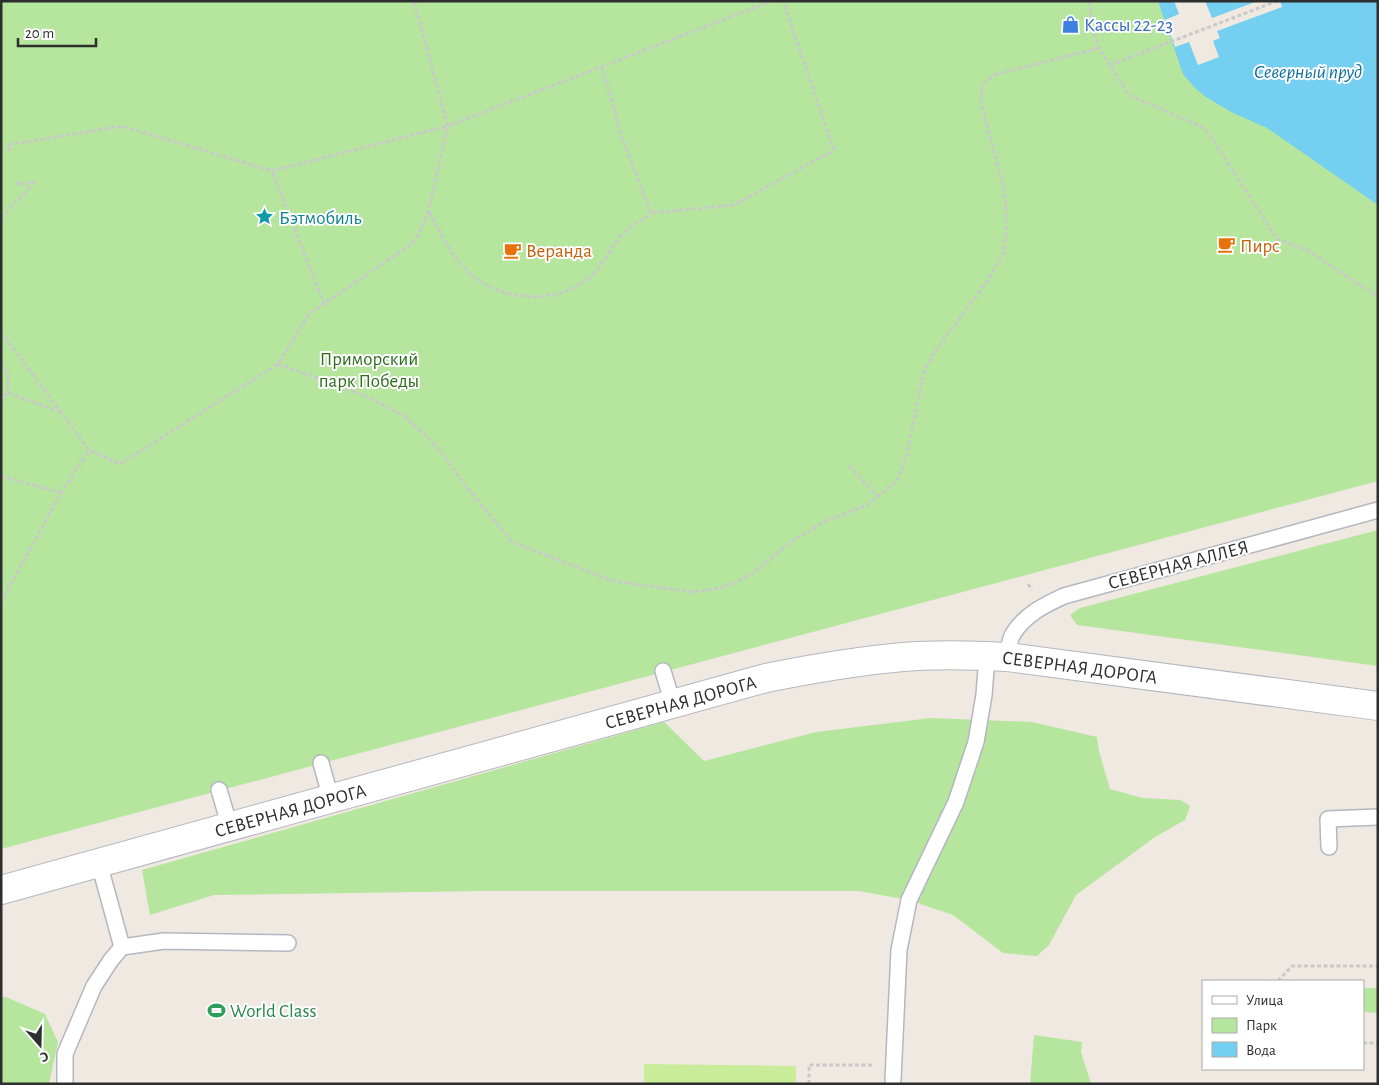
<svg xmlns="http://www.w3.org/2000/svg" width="1379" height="1085" viewBox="0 0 1379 1085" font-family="'Alegreya Sans',sans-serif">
  <rect width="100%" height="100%" fill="#efe9e1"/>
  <path fill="#b6e59e" d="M1 1H1378V481L1 849Z
    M1378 530V666L1077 625 1070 615 1080 608Z
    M931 718 1032 722 1097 737 1099 751 1110 789 1142 798 1180 800 1190 806 1185 820 1155 837 1076 895 1049 945 1037 956 1003 953 953 915 909 900 859 891H484L214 895 150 915 142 870 664 722 704 761 816 732Z
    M1363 988H1378V1013L1363 1012Z
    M1 997H6L45 1014 58 1042 49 1084H1Z
    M1034 1035 1082 1042 1081 1052 1091 1084H1030Z"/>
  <path fill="#c9ec9a" d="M644 1064 796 1066V1084H644Z"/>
  <path fill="#75cff0" d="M1158 1H1378V205L1267 128 1231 112 1206 97 1195 88 1183 74Z"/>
  <path fill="#efe9e1" d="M1174 1H1205L1212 18 1258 1H1280L1282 7 1217 31 1220 38 1213 41 1219 57 1198 65 1189 42 1175 47 1165 20 1179 14Z"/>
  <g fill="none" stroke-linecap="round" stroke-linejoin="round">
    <defs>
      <path id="lane" d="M1007 657C1009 650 1009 640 1013 634 1025 614 1045 605 1064 596L1378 510
        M663 671 673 704
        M321 763 331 799
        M219 790 230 827
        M1329 847 1328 819 1378 817
        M99 863 122 947
        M893 1080 899 950 909 900 956 802 976 742 984 695 987 656
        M65 1084V1054L82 1014 94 986 111 960 122 947 164 941 288 943"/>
      <g id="street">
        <path id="s1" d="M1 890 766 678C811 669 857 661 903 657 937 654 973 655 1007 657L1378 706"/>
      </g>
    </defs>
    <use href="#lane" stroke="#b4b7c1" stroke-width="18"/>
    <use href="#street" stroke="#b4b7c1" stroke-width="30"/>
    <path stroke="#c9c9c9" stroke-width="3" stroke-dasharray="4 2.5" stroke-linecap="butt" d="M1089 1 1094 35 1099 48 1129 95 1206 129 1277 239 1309 251 1378 297
      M1110 65 1277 1
      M602 67 622 137 651 213 734 205 834 150 783 1
      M10 151 8 145 122 126 272 171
      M17 181 18 185 34 182
      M429 212C440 231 450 254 466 270 500 303 560 307 594 273 605 262 611 248 621 236 629 227 642 220 651 213
      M1 218 35 182
      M324 304 272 171 448 126 772 1
      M1 332 89 450 120 464 278 364 309 314 410 245 419 234 428 212 448 126 414 1
      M1 363C13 376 9 390 1 403
      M278 364 363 395 405 416 441 451 464 484 512 542 613 581 691 592 715 589 734 583 753 573 793 540 826 521 867 505 897 481 906 458 924 372 936 350 988 280 1004 252 1006 233V204L1003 186 981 102C982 87 981 83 994 75L1099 48
      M8 393 61 412
      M849 466 878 497
      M1 476 61 493
      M1028 584 1032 590
      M1 602 61 493 89 450
      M1278 981 1292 966H1378
      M1363 1043H1378
      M809 1084V1065H873"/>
    <use href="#lane" stroke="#fff" stroke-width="15"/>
    <use href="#street" stroke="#fff" stroke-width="28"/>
  </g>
  <defs>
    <symbol id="shop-bare" viewBox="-9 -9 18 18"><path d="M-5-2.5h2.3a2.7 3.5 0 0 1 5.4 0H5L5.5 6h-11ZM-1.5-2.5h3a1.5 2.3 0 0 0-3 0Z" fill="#3f7fe0" stroke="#fff" stroke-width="2.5" paint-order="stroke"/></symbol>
    <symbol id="sight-bare" viewBox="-9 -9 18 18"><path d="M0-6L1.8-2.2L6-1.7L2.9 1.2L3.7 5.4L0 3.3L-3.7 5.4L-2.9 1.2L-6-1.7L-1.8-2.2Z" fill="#0f9aa8" stroke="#fff" stroke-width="2.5" paint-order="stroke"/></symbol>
    <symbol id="cafe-bare" viewBox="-9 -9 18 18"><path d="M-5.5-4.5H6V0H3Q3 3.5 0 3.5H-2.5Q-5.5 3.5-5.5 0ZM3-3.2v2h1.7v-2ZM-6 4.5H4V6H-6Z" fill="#e8710a" stroke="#fff" stroke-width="2.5" paint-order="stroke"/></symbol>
    <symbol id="stadium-bare" viewBox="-9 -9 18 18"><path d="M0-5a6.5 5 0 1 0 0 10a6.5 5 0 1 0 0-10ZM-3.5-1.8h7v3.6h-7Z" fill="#2e9e5b" stroke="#fff" stroke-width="2.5" paint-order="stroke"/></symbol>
  </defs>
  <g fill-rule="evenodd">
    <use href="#shop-bare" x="1058" y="12" width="25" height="25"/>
    <use href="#sight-bare" x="252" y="204" width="25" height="25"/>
    <use href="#cafe-bare" x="1214" y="232" width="25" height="25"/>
    <use href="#cafe-bare" x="500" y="238" width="25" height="25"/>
    <use href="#stadium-bare" x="204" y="998" width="25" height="25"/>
  </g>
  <g text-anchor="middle" stroke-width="4" stroke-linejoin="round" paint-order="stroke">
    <g font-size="19" fill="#366cbe" stroke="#fff" text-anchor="start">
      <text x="1084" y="31">Кассы 22-23</text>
    </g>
    <g font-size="19" fill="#0d838f" stroke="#fff" text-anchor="start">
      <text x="279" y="224">Бэтмобиль</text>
    </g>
    <g font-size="19" fill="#c56008" stroke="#fff" text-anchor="start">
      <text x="1240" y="252">Пирс</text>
      <text x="526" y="257">Веранда</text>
    </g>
    <g font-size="19" fill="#2c6e1b" stroke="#fff">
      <text x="369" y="365">Приморский<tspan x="369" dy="22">парк Победы</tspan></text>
    </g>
    <g font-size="19" fill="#2e2e2e" stroke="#fff">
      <text transform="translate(1178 564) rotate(-15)" y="7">СЕВЕРНАЯ АЛЛЕЯ</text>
      <text dy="7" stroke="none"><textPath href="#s1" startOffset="1110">СЕВЕРНАЯ ДОРОГА</textPath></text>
      <text dy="7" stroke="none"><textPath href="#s1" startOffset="705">СЕВЕРНАЯ ДОРОГА</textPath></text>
      <text dy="7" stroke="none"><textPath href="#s1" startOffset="300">СЕВЕРНАЯ ДОРОГА</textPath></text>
    </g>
    <g font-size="19" fill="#27864d" stroke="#fff" text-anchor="start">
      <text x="230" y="1017">World Class</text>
    </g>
    <g font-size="20" font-style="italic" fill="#0d6fa3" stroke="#fff">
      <text x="1308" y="78">Северный пруд</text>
    </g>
  </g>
  <rect width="1379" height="1085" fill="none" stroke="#2e2e2e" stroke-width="5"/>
  <rect x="1202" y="980" width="162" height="90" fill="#ffffff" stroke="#ababab"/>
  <rect x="1212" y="996" width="25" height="8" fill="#ffffff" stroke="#ababab"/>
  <text x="1246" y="1005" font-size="15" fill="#2e2e2e">Улица</text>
  <rect x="1212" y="1018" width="25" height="15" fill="#b6e59e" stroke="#ababab"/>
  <text x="1246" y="1030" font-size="15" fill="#2e2e2e">Парк</text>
  <rect x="1212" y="1042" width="25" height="15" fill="#75cff0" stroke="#ababab"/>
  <text x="1246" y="1055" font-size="15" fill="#2e2e2e">Вода</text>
  <g transform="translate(40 1045) rotate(160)" stroke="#ffffff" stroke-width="4" paint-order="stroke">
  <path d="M0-4L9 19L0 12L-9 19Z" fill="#2e2e2e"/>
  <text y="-8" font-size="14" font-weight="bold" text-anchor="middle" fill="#2e2e2e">С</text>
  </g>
  <path d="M18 38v8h78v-8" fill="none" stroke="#2e2e2e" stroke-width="2.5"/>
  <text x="25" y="38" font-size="15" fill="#2e2e2e" stroke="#ffffff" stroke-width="4" paint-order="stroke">20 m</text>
</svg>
